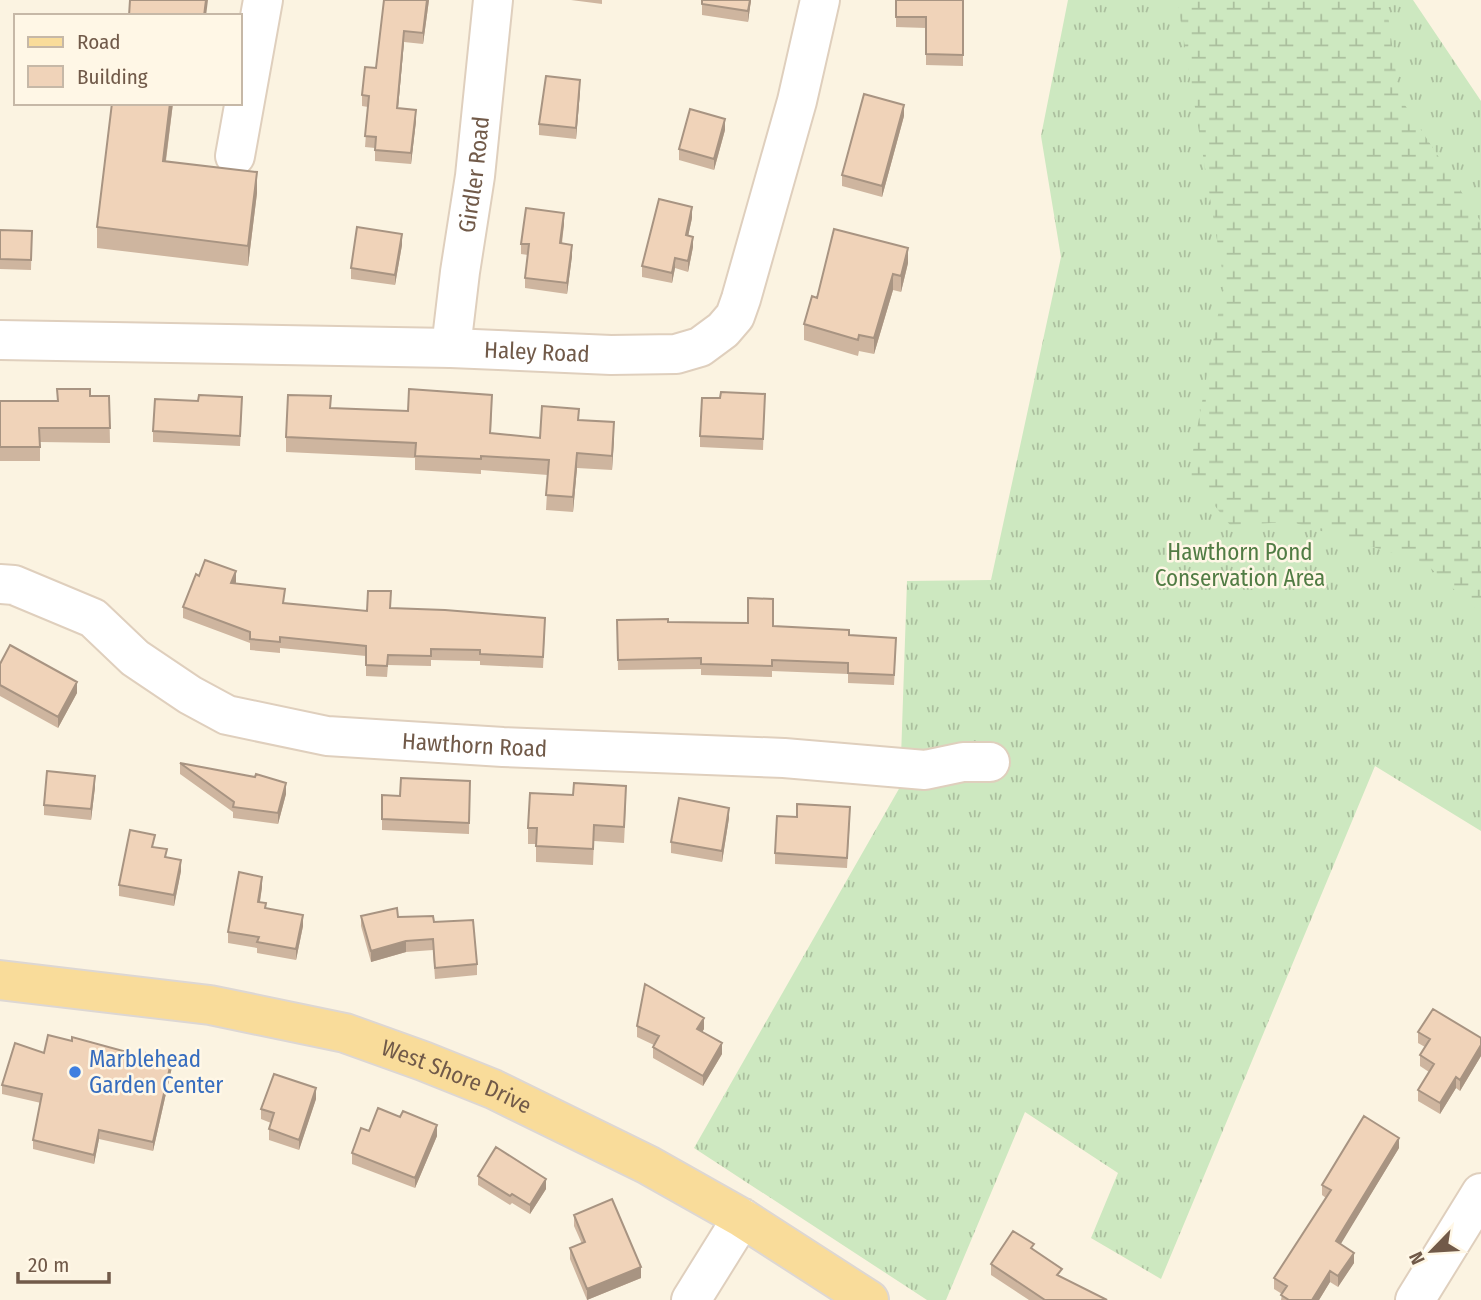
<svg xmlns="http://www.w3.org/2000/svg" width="1481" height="1300" viewBox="0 0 1481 1300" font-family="'Fira Sans Condensed',sans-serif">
  <defs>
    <pattern id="grass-tufts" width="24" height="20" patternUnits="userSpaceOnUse" patternTransform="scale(1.75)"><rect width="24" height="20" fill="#cde8c0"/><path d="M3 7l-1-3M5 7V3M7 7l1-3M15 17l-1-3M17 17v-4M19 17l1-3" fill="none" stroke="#abbf9e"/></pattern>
    <pattern id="wetland-marsh" width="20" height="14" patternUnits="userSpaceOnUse" patternTransform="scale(1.75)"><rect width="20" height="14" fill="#cde8c0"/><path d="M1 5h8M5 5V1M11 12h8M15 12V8" fill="none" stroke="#abbf9e"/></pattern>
  </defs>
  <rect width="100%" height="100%" fill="#fbf3e1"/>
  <path fill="url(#grass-tufts)" d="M1068 0H1413L1481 101V831L1375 766 1161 1279 1091 1238 1118 1173 1025 1112 946 1300H927L694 1148 900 787 907 581 991 580 1061 257 1041 136Z"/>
  <path fill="url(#wetland-marsh)" d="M1182 0H1386L1399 96 1481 222V614L1425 563 1292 522 1230 525 1189 473 1224 282 1178 5Z"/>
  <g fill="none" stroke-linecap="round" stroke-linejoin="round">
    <defs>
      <g id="minor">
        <path d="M235 156 263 0"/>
        <path id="s1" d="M0 340 451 348 611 355 676 354 700 347 723 330 735 316 741 299 797 101 820 0"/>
        <path id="s2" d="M451 348 460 272 475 176 493 0"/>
        <path id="s3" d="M0 584 14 585 93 618 135 658 190 695 227 715 327 736 503 747 784 758 925 770 963 762H990"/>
        <path d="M691 1300 742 1218"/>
        <path d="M1415 1300 1481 1193"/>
      </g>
      <g id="major">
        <path id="s4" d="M0 980 210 1005 345 1033 423 1061 493 1089 648 1165 742 1218 869 1300"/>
      </g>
    </defs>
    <use href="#minor" stroke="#dfcfbd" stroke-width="42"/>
    <use href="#major" stroke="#ddd7d3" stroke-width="42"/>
    <use href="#minor" stroke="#fff" stroke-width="38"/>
    <use href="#major" stroke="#f9dc9a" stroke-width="38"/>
  </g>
  <path fill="#ceb59f" d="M384 0H429L423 44 404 42 398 108 416 121 411 164 375 161V148L365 147 368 107 362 106V95L376 68Z
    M571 0H602V4Z
    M751 0 748 22 702 15V4Z
    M896 0H963V66L926 65V28L896 27Z
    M580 91 576 139 539 135V124Z
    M173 103 166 161 257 193 248 266 97 248V227Z
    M904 116 882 197 842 186V175Z
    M725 130 714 170 679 160V149Z
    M692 218 688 236 693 247 688 272 675 268 672 283 642 277V266Z
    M564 224 562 244 572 256 567 294 525 288V278L528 255 521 254V244Z
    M0 230 32 231 31 270 0 269Z
    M402 245 395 285 351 279V268Z
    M908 263 901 292 893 290 874 354 859 351 858 356 804 340V324L817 298Z
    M765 394 763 450 700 447V436L720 398Z
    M90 396H109L110 443 40 442V461H0V401H57Z
    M198 401 242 407 240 446 153 442V431Z
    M331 408 408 411 492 409 491 433 540 438 579 420 614 437 612 470 577 468 573 512 546 510 548 475 481 470V474L415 470V458L286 452V437Z
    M199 576 236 582 235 584 285 603 367 611 391 608 545 629 543 668 480 665V661L431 660V666L388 665 387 677 366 676V656L280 648V653L250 650V643L183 618V607Z
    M617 620 773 626 849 635 896 648 894 685 848 683V674L772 671V677L701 675V669L618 670Z
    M0 664 77 693 58 728 0 696Z
    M180 763 286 794 278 824 233 818V812L180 774Z
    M470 781 469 834 382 830V795L400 796Z
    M95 787 91 820 44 815V805Z
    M626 802 624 843 594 841 593 865 536 862V844H528V828Z
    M797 817 850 818 847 868 775 864V853Z
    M729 818 722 862 671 853V842Z
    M154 847 181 871 174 906 119 896V885Z
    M262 887 260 902 266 908 303 926 296 960 257 953V948L228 943V932Z
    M361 916 398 917 434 922 477 964V975L435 979 433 950 406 952 371 962 361 926Z
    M637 1026 704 1029 702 1032 722 1054 703 1086 653 1058V1047L654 1045 637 1037Z
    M1418 1032 1481 1038V1056L1460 1091 1456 1088 1440 1114 1418 1101V1090L1429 1072 1420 1066V1055L1425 1047 1418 1043Z
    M44 1053 172 1067 153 1151 99 1139 94 1164 33 1149V1140L41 1103 2 1094V1085Z
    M316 1099 299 1150 269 1140V1129L271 1123 261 1119V1109Z
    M369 1131 437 1136 415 1188 352 1164V1153Z
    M1399 1148 1340 1244 1354 1263 1338 1287 1330 1282 1319 1300H1281L1282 1294 1274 1289V1278L1326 1198 1322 1195V1185Z
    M478 1176 546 1189 530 1214 512 1203 510 1205 478 1185Z
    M574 1215 641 1278 587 1300 570 1259V1248L582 1244 574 1226Z
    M1034 1250 1062 1278 1107 1300H1029L991 1275V1264Z"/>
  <path fill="#a89482" d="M206 0H208L206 16H204Z
    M427 0H429L423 44V33Z
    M750 0H751L748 22V11Z
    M404 31V42L397 119V108Z
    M580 80V91L576 139V128Z
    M170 103H173L163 181V161Z
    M904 105V116L882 197V186Z
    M416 110V121L411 164V153Z
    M725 119V130L714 170V159Z
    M257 172V193L248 266V246Z
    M692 207V218L686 246V235Z
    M564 213V224L560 254V243Z
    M402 234V245L395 285V275Z
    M693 237V247L688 272V261Z
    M572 245V256L567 294V283Z
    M908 248V263L901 292V276Z
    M675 258V268L672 283V273Z
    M893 274V290L874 354V338Z
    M614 422V437L612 470V456Z
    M577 453V468L573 512V497Z
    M236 571V582L231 594V583Z
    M77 682V693L58 728V717Z
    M95 776V787L91 820V809Z
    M286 783V794L278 824V813Z
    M729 808V818L722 862V851Z
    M181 860V871L174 906V895Z
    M262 877V887L258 913V902Z
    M303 915V926L296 960V949Z
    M406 941V952L371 962V951Z
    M704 1018V1029L697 1040V1029Z
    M722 1043V1054L703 1086V1076Z
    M1481 1045V1056L1460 1091V1080Z
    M172 1058V1067L153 1151V1142Z
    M1456 1077V1088L1440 1114V1103Z
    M316 1088V1099L299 1150V1140Z
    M437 1125V1136L415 1188V1178Z
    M99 1130V1139L94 1164V1155Z
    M1399 1138V1148L1336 1252V1241Z
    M546 1179V1189L530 1214V1205Z
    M1354 1253V1263L1338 1287V1276Z
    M641 1267V1278L587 1300V1289Z
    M1330 1271V1282L1319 1300H1312Z"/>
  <path fill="#f0d3b9" stroke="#a89482" stroke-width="2" d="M130 0H206L204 16H129Z
    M384 0H427L423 33 404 31 397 108 416 110 411 153 375 150 376 137 365 136 369 96 362 95 365 67 376 68Z
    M702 0H750L748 11 702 4Z
    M896 0H963V55L926 54V17H896Z
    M546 76 580 80 576 128 539 124Z
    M864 94 904 105 882 186 842 175Z
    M112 103H170L163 161 257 172 248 246 97 227Z
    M690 109 725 119 714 159 679 149Z
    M659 199 692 207 686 235 693 237 688 261 675 258 672 273 642 266Z
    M526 208 564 213 560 243 572 245 567 283 525 278 529 244H521Z
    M357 227 402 234 395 275 351 268Z
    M834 229 908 248 901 276 893 274 874 338 859 335 858 340 804 324 812 296 817 298Z
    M0 230 32 231 31 260 0 259Z
    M57 389H90V396H109L110 428H39L40 447H0V401H58Z
    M409 389 492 395 490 433 540 438 542 406 579 409 578 420 614 422 612 456 577 453 573 497 546 495 549 460 481 456V459L415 456 416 443 286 437 288 395 331 396 330 408 408 411Z
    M721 392 765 394 763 439 700 436 702 398H720Z
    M199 395 242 397 240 436 153 431 155 399 198 401Z
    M205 560 236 571 231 583 285 589 283 603 367 611 368 591H391L390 608 445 610 545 618 543 657 480 654V650L431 649V656L388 655 387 666 366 665V646L280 637V642L250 639V632L183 607 196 574 199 576Z
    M748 598 773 599V626L849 630V635L896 638 894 675 848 673V663L772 660V666L701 664V658L618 660 617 620 668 619V622L748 623Z
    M10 645 77 682 58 717 0 685V664Z
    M180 763 255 777 256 774 286 783 278 813 233 807 234 802Z
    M47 771 95 776 91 809 44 805Z
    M401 778 470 781 469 823 382 819V795L400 796Z
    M574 783 626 786 624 827 594 825 593 849 536 846 537 828H528L530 793 573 795Z
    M679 798 729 808 722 851 671 842Z
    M797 804 850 807 847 858 775 853 777 816 797 817Z
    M130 830 155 835 152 847 167 849 165 857 181 860 174 895 119 885Z
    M239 872 262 877 258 902 266 903 265 908 303 915 296 949 257 942 259 937 228 932Z
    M397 908 398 917 433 916 434 922 473 920 477 964 435 968 433 939 406 941 371 951 361 916Z
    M645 984 704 1018 697 1029 722 1043 703 1076 653 1047 659 1036 637 1026Z
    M1433 1009 1481 1038V1045L1460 1080 1456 1077 1440 1103 1418 1090 1434 1064 1420 1055 1430 1039 1418 1032Z
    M48 1035 72 1041V1037L145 1057 146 1053 172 1058 153 1142 99 1130 94 1155 33 1140 42 1094 2 1085 15 1043 44 1053Z
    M274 1074 316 1088 299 1140 269 1129 274 1113 261 1109Z
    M378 1108 400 1117 403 1111 437 1125 415 1178 352 1153 361 1128 369 1131Z
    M1364 1116 1399 1138 1336 1241 1354 1253 1338 1276 1330 1271 1312 1300H1289L1281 1295 1287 1286 1274 1278 1331 1190 1322 1185Z
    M496 1147 546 1179 530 1205 512 1194 510 1196 478 1176Z
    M612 1199 641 1267 587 1289 570 1248 585 1242 574 1215Z
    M1013 1231 1034 1244 1031 1248 1062 1269 1057 1275 1107 1300H1045L991 1264Z"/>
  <circle fill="#3f7fe0" stroke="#fff7e6" stroke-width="2.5" cx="75" cy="1072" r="7"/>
  <g text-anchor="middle" stroke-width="5" stroke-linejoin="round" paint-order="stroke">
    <g font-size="23" fill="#715a49" stroke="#fff7e6">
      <text dy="8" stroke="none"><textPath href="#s2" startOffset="175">Girdler Road</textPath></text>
      <text dy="8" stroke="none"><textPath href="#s1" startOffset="537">Haley Road</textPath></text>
      <text dy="8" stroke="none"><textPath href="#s3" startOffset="516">Hawthorn Road</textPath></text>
      <text dy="8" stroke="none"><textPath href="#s4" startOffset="469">West Shore Drive</textPath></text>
    </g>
    <g font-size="23" fill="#517c44" stroke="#fff7e6">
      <text x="1240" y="560">Hawthorn Pond<tspan x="1240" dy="26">Conservation Area</tspan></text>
    </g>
    <g font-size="23" fill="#366cbe" stroke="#fff7e6" text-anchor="start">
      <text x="89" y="1067">Marblehead<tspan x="89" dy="26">Garden Center</tspan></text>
    </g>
  </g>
  <rect x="14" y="14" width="228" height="91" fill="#fff7e6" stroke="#c6b8a7" stroke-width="2"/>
  <rect x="28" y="37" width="35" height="10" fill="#f9dc9a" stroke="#c6b8a7" stroke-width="2"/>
  <text x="77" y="49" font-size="21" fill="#715a49">Road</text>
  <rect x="28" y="66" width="35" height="21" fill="#f0d3b9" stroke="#c6b8a7" stroke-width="2"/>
  <text x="77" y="84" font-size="21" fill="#715a49">Building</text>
  <g transform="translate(1432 1251) rotate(245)" stroke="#fff7e6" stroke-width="5" paint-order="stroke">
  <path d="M0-5L12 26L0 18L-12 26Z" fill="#715a49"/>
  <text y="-10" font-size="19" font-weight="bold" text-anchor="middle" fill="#715a49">N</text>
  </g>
  <path d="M18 1272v10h91v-10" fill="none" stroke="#715a49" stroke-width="3.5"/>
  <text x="28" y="1272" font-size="21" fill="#715a49" stroke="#fff7e6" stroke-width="5" paint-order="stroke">20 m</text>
</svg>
